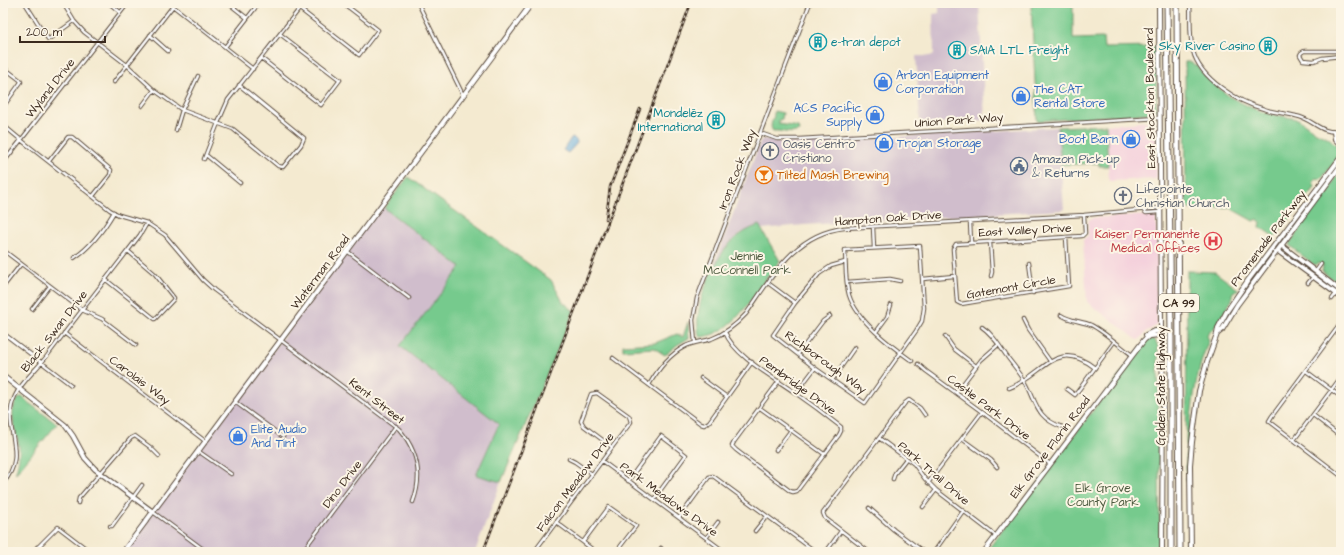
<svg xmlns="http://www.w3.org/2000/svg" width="1344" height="555" viewBox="0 0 1344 555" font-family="'Architects Daughter',sans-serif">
  <rect width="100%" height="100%" fill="#fcf5e5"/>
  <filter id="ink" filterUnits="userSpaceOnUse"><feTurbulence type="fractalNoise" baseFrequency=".025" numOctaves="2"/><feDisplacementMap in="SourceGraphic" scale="8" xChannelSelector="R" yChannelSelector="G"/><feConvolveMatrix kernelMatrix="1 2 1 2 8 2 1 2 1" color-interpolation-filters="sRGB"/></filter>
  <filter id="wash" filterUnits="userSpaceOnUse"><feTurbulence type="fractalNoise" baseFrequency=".012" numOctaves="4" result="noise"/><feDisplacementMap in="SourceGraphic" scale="16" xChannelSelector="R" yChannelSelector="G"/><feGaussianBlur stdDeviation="0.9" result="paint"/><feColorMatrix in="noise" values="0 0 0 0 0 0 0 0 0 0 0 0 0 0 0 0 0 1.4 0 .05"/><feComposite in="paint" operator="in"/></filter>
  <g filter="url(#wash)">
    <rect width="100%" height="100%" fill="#f4ead0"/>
    <path fill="#f4cfdc" d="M1152 121 1156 124 1157 179 1109 181 1106 125Z
      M1152 215 1156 218 1158 272 1156 287 1157 324 1154 327 1146 332 1140 339 1138 340 1087 302 1083 240 1088 236V222L1091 218Z"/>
    <path fill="#d0bdcc" d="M979 3 985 120 920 124 916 56H933L934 54 933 14 939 13V4Z
      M1058 127 1064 210 804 225 761 229 759 225 741 233 735 238 724 250 716 264H714L761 140 764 139 779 142 796 143Z
      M381 206 461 267 400 346 499 424 477 475 501 482 475 552H131L126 548Z"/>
    <path fill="#76ca8d" stroke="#587a56" d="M1031 3H1073V39L1103 38 1104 48 1156 47V110L1155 113 1037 121Z
      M1185 62H1192L1195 66 1196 65 1209 80 1230 97 1252 108 1265 113 1298 119 1316 132 1329 138 1341 150 1340 155 1322 178 1320 179 1316 178 1313 182 1315 186 1314 189 1276 236H1273L1260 227 1261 222 1257 219 1253 221C1247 217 1233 211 1231 207L1186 209Z
      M774 111 783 113 782 119 779 120V124L798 127 799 131C789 135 782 130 773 131 768 125 775 119 774 111Z
      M1106 125 1108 166H1099V163L1061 165 1058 127Z
      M1341 172V282L1338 284 1322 271 1323 266 1319 263 1316 265 1313 264 1290 246 1289 244 1323 196C1331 193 1330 190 1333 183 1334 180 1339 175 1341 172Z
      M408 177 551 280 563 302 574 311 501 482 476 475 499 424 400 346 461 267 384 208Z
      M759 225 780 261C758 285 738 334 701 337L699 336C694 310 705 288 714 264H716C725 245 739 232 759 225Z
      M1187 271 1215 272 1239 290 1234 291 1232 294V300L1213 330 1209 332 1207 336 1209 340C1191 383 1189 434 1188 481H1186Z
      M688 322 689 338 677 345 665 355 654 348 623 350V345L655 343 677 334 683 337Z
      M1151 338 1155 340 1158 346 1160 552H986L1131 360 1146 341Z
      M20 397H22L29 403 57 424 15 474C18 465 20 455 19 446 16 430 6 411 20 397Z"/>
    <path fill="#65abdb" stroke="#506a7c" d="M573 137 577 141V143L568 153 563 150 571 138Z"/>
  </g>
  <g filter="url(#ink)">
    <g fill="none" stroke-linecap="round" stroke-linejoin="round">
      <defs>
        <path id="street" d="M25 3 48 39H49L74 21
          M63 3 74 21 84 32 127 65 154 90 182 110 233 129 278 166 283 167 301 145 304 138 239 85
          M109 3 120 12
          M169 3 253 69
          M228 3 247 18
          M292 3 359 55 378 30 343 3
          M418 3 463 95
          M1190 3C1191 19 1189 36 1193 51 1200 79 1238 102 1264 109 1274 113 1286 113 1296 116 1314 119 1320 135 1341 131
          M347 7 350 3
          M150 35 168 51
          M225 47 259 3
          M1341 51H1304L1301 53 1300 55 1303 60 1314 61 1322 58 1341 56
          M261 58 321 105 340 80 280 34
          M3 67 20 80 21 82 3 107
          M114 82 173 6
          M142 106 154 90
          M3 125 21 140 128 3
          M176 130 182 110 198 76
          M760 133 777 139H800L1159 118
          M206 155 240 183
          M204 159 218 123 228 100 304 3
          M49 161 68 137H72L111 170 110 175 93 196
          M3 163 21 140 110 210 119 215 147 223 165 235 203 280 214 290 399 429C417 450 423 475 413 502
          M1144 211 1146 213 1160 212
          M970 222 971 242
          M873 227 874 248
          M1066 237 1069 286 961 304 957 302 953 249 956 244 1082 236 1085 233 1084 215
          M990 242 992 272 991 276
          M3 250 82 310 102 319 136 345
          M347 251 409 298
          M74 258C91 247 104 229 114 212
          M845 262 831 266 819 274 795 303 773 335 815 368 865 403 916 331 922 321 924 308 920 246 845 250C846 265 845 281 849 295 857 321 891 346 912 361
          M1029 263 1033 293
          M1316 271 1321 264
          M105 279 155 319 173 300 174 298 155 274 128 251
          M923 279 954 276
          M847 282 890 279 900 281
          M768 283 795 303
          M1308 283 1313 277
          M3 287 21 264
          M1332 299 1341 287
          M32 309 50 286
          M1061 315C1070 321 1081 321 1091 325 1103 331 1120 346 1132 355
          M1023 320 1028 330 1050 361
          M1341 323 1272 416 1269 421 1341 476
          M982 327C993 334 1000 347 1008 358 1014 366 1021 374 1026 383 1037 403 1036 418 1062 427
          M725 332C734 356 773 377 794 392 810 403 826 415 841 427V431L839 435 797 491 793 492 790 491 736 450 732 446 734 442 779 381
          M876 332 887 317 891 305
          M3 333 71 385
          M64 333 205 441
          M945 336 954 349 976 366
          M695 343 693 320 697 298 810 3
          M798 354 823 321 830 316
          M613 358 701 424 704 425 709 422 752 362
          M918 364 926 371 982 412 1050 464
          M1306 371 1341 397
          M701 378 727 397
          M832 380 855 347
          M649 385C657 371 669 355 684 347 692 342 702 342 711 339 724 334 736 325 746 314 772 277 794 234 844 228L1084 215 1160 208
          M1009 388C1044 376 1055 337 1095 368
          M1067 389 1075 395 1114 342
          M796 393 815 368
          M956 393 981 360 998 345
          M235 402 283 437
          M760 408 824 454
          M3 413 10 414
          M1313 415 1341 437
          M879 438 914 464 925 479 936 490 996 536
          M962 439 991 460 997 467
          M1294 440 1341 377
          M776 450 791 430
          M198 451 231 474
          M569 459 575 462 592 474
          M602 461 725 552
          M893 479 895 473 906 459
          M628 481 661 436 686 455 654 499
          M3 483C30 453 0 428 15 396 22 381 37 369 47 356 78 315 109 275 140 235L147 223
          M928 483 982 412
          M564 496 572 500
          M78 503 79 498 131 438 135 436 150 447 159 456
          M923 507 936 490
          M869 508 894 530 924 552
          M153 512 207 552
          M679 518 709 477 713 476 816 552
          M556 522 596 552
          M110 526H112L142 485
          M755 531 767 516
          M706 538 718 522
          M583 542 609 507 636 526 616 552
          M37 547 42 552
          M33 552 58 527 88 550 92 552
          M302 552 396 426
          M534 552 631 422 629 416 597 393 591 394 581 421 584 426 612 447
          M658 552 661 548
          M826 552 841 531
          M869 552 825 518 823 513 905 403 909 400 920 408 925 415
          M934 552 963 511"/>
        <path id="secondary" d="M1159 3 1161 326 1163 385 1162 552
          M1334 132 1335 139 1341 145
          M1282 246 1341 291
          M1278 251 1341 297
          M1217 334 1222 330 1237 305 1341 165
          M1146 335 1154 331H1161
          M3 376 65 425 73 436 85 458 95 469 153 512
          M123 552 532 3
          M984 552 1144 340 1149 336 1161 335
          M1191 552 1190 465 1192 442 1199 391 1207 362 1217 334 1218 328 1227 311 1249 279 1341 157"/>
        <path id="highway" d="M1167 3 1171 335V552
          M1177 3 1180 552"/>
      </defs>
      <use href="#street" stroke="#574739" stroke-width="4.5"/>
      <use href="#secondary" stroke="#574739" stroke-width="6"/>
      <use href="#highway" stroke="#574739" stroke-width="7"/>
      <use href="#street" stroke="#fff" stroke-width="2.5"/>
      <use href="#secondary" stroke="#fff" stroke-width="4"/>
      <use href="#highway" stroke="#fff" stroke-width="5"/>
      <defs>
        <path id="rail" d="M606 219 610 187 640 109
          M483 552 691 3"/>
      </defs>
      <use href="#rail" stroke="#3b2a1e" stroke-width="2.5"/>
      <use href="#rail" stroke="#fcf5e5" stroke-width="1" stroke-dasharray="3" stroke-linecap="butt"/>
    </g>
  </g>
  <defs>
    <symbol id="building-ring" viewBox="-11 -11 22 22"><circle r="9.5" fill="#fcf5e5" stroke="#0f9aa8" stroke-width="1.5"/><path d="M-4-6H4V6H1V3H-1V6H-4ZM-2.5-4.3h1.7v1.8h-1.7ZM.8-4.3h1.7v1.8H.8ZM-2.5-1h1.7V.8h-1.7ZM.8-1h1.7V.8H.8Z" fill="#0f9aa8"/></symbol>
    <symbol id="shop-ring" viewBox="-11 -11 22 22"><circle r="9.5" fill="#fcf5e5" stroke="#3f7fe0" stroke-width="1.5"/><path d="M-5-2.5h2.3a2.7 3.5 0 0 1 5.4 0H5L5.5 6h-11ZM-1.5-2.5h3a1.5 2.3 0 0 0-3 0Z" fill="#3f7fe0"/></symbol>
    <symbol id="church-ring" viewBox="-11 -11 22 22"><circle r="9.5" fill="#fcf5e5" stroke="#6b7280" stroke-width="1.5"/><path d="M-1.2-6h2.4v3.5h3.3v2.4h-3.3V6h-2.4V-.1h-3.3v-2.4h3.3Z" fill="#6b7280"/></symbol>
    <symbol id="civic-ring" viewBox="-11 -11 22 22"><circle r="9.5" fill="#fcf5e5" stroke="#5c6f8a" stroke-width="1.5"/><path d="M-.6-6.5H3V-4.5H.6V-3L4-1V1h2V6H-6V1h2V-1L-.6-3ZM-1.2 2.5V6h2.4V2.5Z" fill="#5c6f8a"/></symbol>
    <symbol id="bar-ring" viewBox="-11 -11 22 22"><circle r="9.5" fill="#fcf5e5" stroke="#e8710a" stroke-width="1.5"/><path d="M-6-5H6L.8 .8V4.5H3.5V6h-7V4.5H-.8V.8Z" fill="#e8710a"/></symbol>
    <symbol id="hospital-ring" viewBox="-11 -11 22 22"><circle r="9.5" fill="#fcf5e5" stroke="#e0444e" stroke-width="1.5"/><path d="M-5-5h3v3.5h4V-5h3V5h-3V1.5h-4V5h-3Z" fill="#e0444e"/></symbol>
  </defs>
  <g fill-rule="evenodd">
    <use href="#building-ring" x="808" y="32" width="20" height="20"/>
    <use href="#building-ring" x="1258" y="36" width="20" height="20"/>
    <use href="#building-ring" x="947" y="40" width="20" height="20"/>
    <use href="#shop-ring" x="873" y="72" width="20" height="20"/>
    <use href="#shop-ring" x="1011" y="86" width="20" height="20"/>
    <use href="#shop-ring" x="865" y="105" width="20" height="20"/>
    <use href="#building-ring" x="706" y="110" width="20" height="20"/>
    <use href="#shop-ring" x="1121" y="129" width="20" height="20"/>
    <use href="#shop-ring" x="874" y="133" width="20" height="20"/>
    <use href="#church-ring" x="760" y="141" width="20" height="20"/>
    <use href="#civic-ring" x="1009" y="156" width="20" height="20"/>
    <use href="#bar-ring" x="754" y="165" width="20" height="20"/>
    <use href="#church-ring" x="1113" y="186" width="20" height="20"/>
    <use href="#hospital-ring" x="1203" y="231" width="20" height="20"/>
    <use href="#shop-ring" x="228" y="426" width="20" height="20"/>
  </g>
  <g text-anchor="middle" stroke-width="4" stroke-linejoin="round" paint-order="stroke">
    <rect fill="#fcf5e5" stroke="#75675a" stroke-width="1" x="1159" y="294" width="40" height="18" rx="3"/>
    <g font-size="11" font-weight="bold" fill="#3b2a1e">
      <text x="1179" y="307">CA 99</text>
    </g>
    <g font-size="12" fill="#0d838f" stroke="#fcf5e5" text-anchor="start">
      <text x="831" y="46">e-tran depot</text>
      <text x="1255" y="50" text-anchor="end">Sky River Casino</text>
      <text x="970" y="54">SAIA LTL Freight</text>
      <text x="703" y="117" text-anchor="end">Mondelēz<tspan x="703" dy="14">International</tspan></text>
    </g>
    <g font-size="12" fill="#366cbe" stroke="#fcf5e5" text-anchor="start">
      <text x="896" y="79">Arbon Equipment<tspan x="896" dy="14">Corporation</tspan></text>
      <text x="1034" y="93">The CAT<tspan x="1034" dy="14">Rental Store</tspan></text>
      <text x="862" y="112" text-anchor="end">ACS Pacific<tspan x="862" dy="14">Supply</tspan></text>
      <text x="1118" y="143" text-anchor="end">Boot Barn</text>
      <text x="897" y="147">Trojan Storage</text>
      <text x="251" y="433">Elite Audio<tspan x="251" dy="14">And Tint</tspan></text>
    </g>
    <g font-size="12" fill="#3b2a1e" stroke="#fcf5e5">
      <text transform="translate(50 88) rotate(-52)" y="4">Wyland Drive</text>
      <text transform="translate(1150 98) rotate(-91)" y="4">East Stockton Boulevard</text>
      <text transform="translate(959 120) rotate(-4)" y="4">Union Park Way</text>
      <text transform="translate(737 169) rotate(-69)" y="4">Iron Rock Way</text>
      <text transform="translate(888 218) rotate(-4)" y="4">Hampton Oak Drive</text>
      <text transform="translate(1025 230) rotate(-3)" y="4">East Valley Drive</text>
      <text transform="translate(1268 238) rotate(-53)" y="4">Promenade Parkway</text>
      <text transform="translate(320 272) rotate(-53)" y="4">Waterman Road</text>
      <text transform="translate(1011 287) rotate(-10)" y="4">Gatemont Circle</text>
      <text transform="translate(54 331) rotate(-52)" y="4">Black Swan Drive</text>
      <text transform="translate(826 362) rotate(36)" y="4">Richborough Way</text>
      <text transform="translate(140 380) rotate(37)" y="4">Carolais Way</text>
      <text transform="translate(798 385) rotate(36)" y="4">Pembridge Drive</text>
      <text transform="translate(1161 386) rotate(-90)" y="4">Golden State Highway</text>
      <text transform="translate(377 401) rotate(38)" y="4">Kent Street</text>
      <text transform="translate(989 407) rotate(37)" y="4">Castle Park Drive</text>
      <text transform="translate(1050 447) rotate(-53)" y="4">Elk Grove Florin Road</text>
      <text transform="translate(934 473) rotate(41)" y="4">Park Trail Drive</text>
      <text transform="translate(575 482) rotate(-53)" y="4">Falcon Meadow Drive</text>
      <text transform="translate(342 484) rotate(-53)" y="4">Dino Drive</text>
      <text transform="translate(669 499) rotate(36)" y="4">Park Meadows Drive</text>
    </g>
    <g font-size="12" fill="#5b616d" stroke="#fcf5e5" text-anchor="start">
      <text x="783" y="148">Oasis Centro<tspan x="783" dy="14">Cristiano</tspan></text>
      <text x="1136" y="193">Lifepointe<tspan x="1136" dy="14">Christian Church</tspan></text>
    </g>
    <g font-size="12" fill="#4e5e75" stroke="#fcf5e5" text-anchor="start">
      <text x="1032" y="163">Amazon Pick-up<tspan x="1032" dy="14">&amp; Returns</tspan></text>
    </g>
    <g font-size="12" fill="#c56008" stroke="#fcf5e5" text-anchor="start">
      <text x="777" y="179">Tilted Mash Brewing</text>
    </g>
    <g font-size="12" fill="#be3a42" stroke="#fcf5e5" text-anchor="end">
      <text x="1200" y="238">Kaiser Permanente<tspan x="1200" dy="14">Medical Offices</tspan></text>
    </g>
    <g font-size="12" fill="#4d5a3f" stroke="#fcf5e5">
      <text x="747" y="260">Jennie<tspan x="747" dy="14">McConnell Park</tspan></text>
      <text x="1103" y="492">Elk Grove<tspan x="1103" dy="14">County Park</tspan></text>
    </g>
  </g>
  <rect width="1344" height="555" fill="none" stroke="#fcf5e5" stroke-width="16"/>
  <path d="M20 36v6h85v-6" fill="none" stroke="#3b2a1e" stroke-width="2"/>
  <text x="26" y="36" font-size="12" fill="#3b2a1e" stroke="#fcf5e5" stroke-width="3" paint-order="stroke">200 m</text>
</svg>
